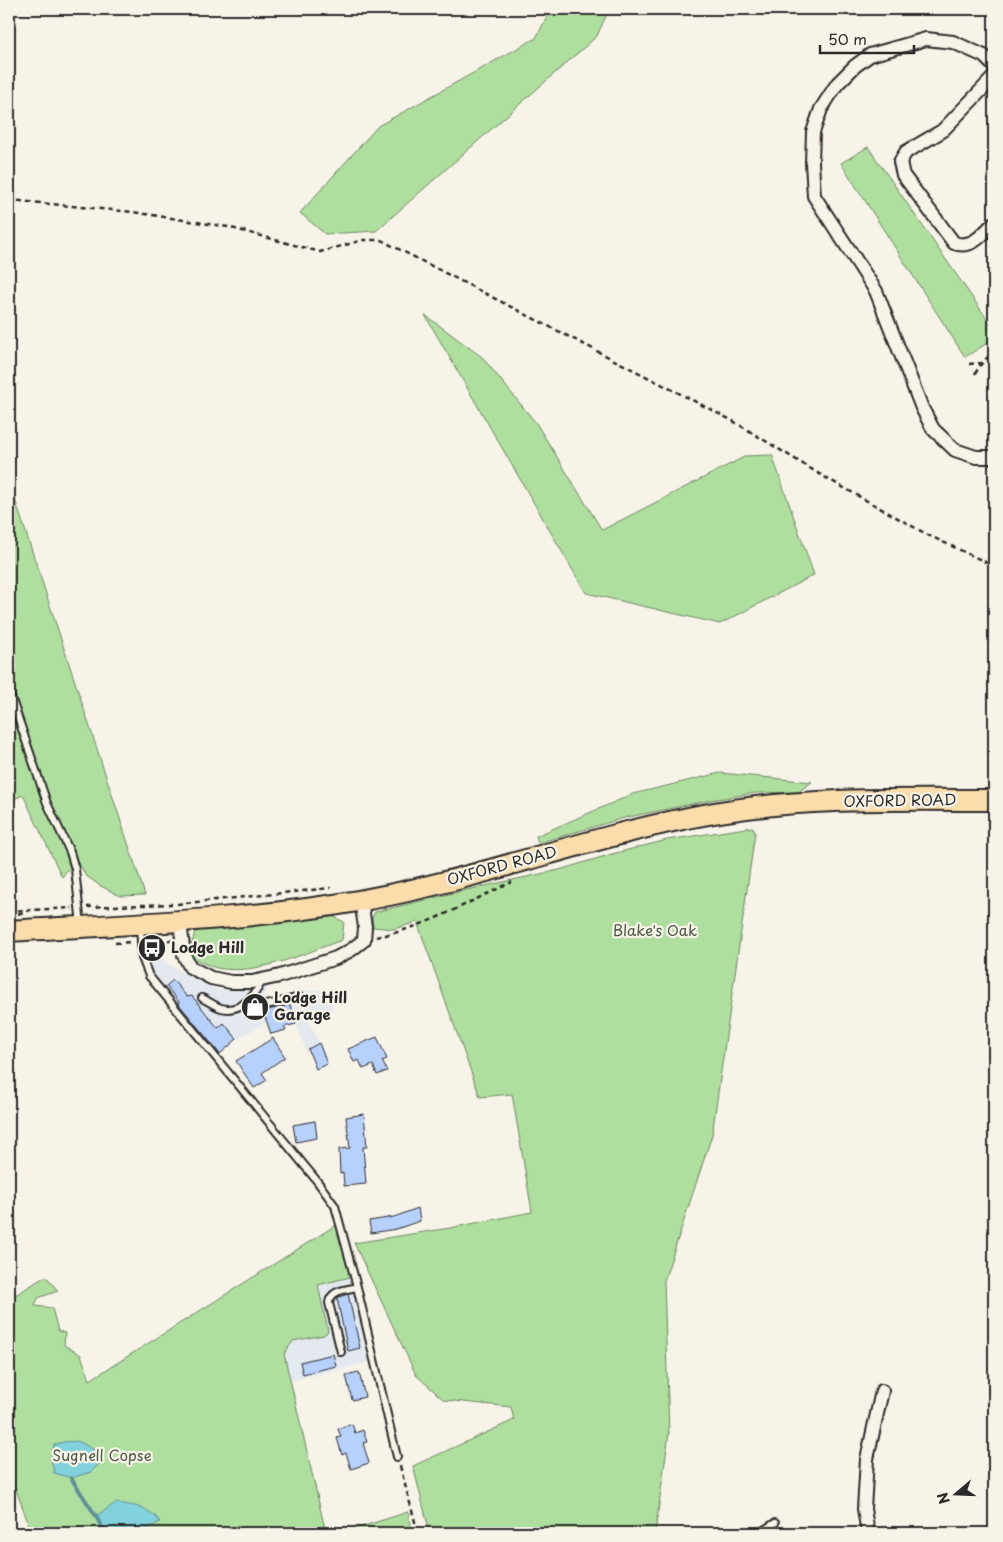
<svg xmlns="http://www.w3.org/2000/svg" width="1003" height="1542" viewBox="0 0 1003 1542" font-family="'Playpen Sans',sans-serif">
  <rect width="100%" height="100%" fill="#f7f3e8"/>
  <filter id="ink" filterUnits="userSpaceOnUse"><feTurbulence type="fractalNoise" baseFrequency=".02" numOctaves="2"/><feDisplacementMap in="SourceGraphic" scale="10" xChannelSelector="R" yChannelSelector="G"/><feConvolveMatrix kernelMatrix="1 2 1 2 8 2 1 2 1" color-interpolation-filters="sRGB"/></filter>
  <g filter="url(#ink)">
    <path fill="#e4e9ef" d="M156 955 173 967 218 990 270 984 263 996 270 1000 317 989 328 993 333 1009 308 1017 319 1043 306 1050 296 1024 285 1027V1030L271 1034 267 1022 237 1039 218 1055 154 978 148 961Z
      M350 1277 370 1362 290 1381 284 1354 293 1341 324 1335 317 1285Z"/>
    <path fill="#afdf9e" stroke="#6d8564" d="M551 9H609L597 36 376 231 325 234 300 213 378 126 536 38Z
      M868 147 994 329V339L965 357 841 163Z
      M425 315 482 357 536 423 602 530 746 456 772 455 814 575 720 624 586 593Z
      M9 481 145 895 120 896 99 885 85 875 82 868 67 870 62 877 23 795 12 800 9 793Z
      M720 773 812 782 798 792 755 793 711 800 624 818 538 843 536 836 633 794Z
      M753 827 755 833 712 1135 664 1281 669 1433 655 1533H430L413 1466 514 1420 511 1407 444 1400 416 1375 354 1243 450 1228 532 1212 512 1094 480 1097 417 922 394 929 373 927 372 918 375 912 466 890 559 870 612 854 667 840Z
      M330 915 344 922 342 940C305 953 257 976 217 968 208 966 198 960 189 956L195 931Z
      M336 1225 350 1277 318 1285 328 1331 324 1335 293 1341 284 1354 326 1533H32L9 1471V1299L46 1276 58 1291 38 1298 35 1306 52 1308 58 1331 65 1333 64 1345 81 1355 90 1380Z
      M408 1512 413 1533H342Z"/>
    <path fill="#82d2dd" stroke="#5f8f96" d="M78 1441 100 1453 102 1461 91 1472 71 1478 54 1473 51 1458 54 1445 63 1442Z
      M116 1503C132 1505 150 1507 160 1522L139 1533H108L99 1524 96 1516Z"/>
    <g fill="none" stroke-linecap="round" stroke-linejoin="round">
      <path stroke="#5f8f96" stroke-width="4" d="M71 1478 96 1516 104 1533"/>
    </g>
    <path fill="#b7d1ff" stroke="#2b2b2b" d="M173 980 187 997 192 996 218 1028 224 1023 237 1039 220 1054 178 1003 179 1002 166 986Z
      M290 1005 296 1024 284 1027 286 1030 271 1034 263 1011Z
      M377 1037 387 1059 382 1061 387 1071 377 1075 373 1065 363 1069 359 1060 354 1062 348 1049Z
      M273 1038 285 1057 262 1073 267 1080 254 1088 236 1061Z
      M319 1043 327 1064 316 1069 308 1049Z
      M364 1114 367 1147H363L366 1184 344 1186 343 1173 340 1174 339 1149 350 1148 346 1117Z
      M315 1121 317 1138 296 1142 293 1125Z
      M418 1208 420 1221 396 1229 371 1233 369 1221 394 1217Z
      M348 1294 360 1348 348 1351 337 1298Z
      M333 1354 336 1366 303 1374 300 1362Z
      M359 1372 365 1397 352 1400 346 1375Z
      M352 1424 355 1433 363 1430 367 1442 363 1443 369 1463 351 1469 346 1453 342 1455 337 1438 341 1437 338 1429Z"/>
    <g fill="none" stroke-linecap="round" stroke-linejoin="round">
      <defs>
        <path id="lane" d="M9 691 47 803 70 852 75 869 81 925
          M140 925 142 958 149 976 317 1181 335 1206 357 1287 397 1457
          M202 998C208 1001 215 1006 221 1008 240 1013 255 996 262 981
          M251 998 262 1006 300 997
          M341 1352 329 1303C331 1289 347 1290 357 1287
          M759 1533 775 1523"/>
        <path id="street" d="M994 66 984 56 953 42 926 39 870 55 855 66 837 84 821 109 813 132 812 162 814 196 876 291 922 408 933 429 955 450 976 457H994
          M994 77 942 131 906 152 900 162 903 175 954 243C972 249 982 235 994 223
          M180 922 184 955 190 967 211 978 231 982H252L280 976 336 958 351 950 364 940 365 927 361 900
          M868 1533 864 1509 867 1459 882 1391"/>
        <path id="primary" d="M9 931C126 924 243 921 358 901 479 880 594 834 714 813 806 797 901 800 994 800"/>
      </defs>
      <use href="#lane" stroke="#2b2b2b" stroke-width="10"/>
      <use href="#street" stroke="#2b2b2b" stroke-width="16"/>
      <use href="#primary" stroke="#2b2b2b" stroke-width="24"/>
      <path stroke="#2b2b2b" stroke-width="2.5" stroke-dasharray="5 4" stroke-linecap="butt" d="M9 200 133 212 228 227 320 252 363 240H381L733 421 821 475 928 535 994 566
        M969 364 982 363
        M975 374C980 365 985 358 994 353
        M177 904 331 888
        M87 907 172 904
        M9 911 25 910
        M18 914 30 910 72 908
        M376 937C425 928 468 902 512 882
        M150 941 172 940
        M115 943 132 942
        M400 1466 418 1533"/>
      <use href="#lane" stroke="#f7f3e8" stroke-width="6"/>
      <use href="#street" stroke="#f7f3e8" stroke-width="12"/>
      <use href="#primary" stroke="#fbddab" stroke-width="20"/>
    </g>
  </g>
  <defs>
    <symbol id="bus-disc" viewBox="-11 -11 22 22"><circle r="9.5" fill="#2b2b2b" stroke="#f7f3e8"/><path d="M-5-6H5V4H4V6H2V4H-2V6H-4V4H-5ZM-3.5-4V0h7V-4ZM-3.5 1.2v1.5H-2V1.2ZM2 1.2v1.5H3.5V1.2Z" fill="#fff"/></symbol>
    <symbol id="shop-disc" viewBox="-11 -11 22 22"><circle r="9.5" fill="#2b2b2b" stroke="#f7f3e8"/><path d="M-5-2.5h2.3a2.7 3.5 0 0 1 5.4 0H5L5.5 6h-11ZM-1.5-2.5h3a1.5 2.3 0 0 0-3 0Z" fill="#fff"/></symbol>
  </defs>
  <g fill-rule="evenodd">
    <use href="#bus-disc" x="136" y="932" width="32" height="32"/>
    <use href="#shop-disc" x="239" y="991" width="32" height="32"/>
  </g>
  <g text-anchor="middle" stroke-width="4.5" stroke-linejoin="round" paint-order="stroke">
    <g font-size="15" fill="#2b2b2b" stroke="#f7f3e8">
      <text transform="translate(900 801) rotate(-1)" y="5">OXFORD ROAD</text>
      <text transform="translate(502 866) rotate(-15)" y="5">OXFORD ROAD</text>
    </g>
    <g font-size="15" fill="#4c5848" stroke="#f7f3e8">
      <text x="655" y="936">Blake's Oak</text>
      <text x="102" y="1461">Sugnell Copse</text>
    </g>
    <g font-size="15" font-weight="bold" fill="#2b2b2b" stroke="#f7f3e8" text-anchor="start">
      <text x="171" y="953">Lodge Hill</text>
      <text x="274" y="1003">Lodge Hill<tspan x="274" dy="17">Garage</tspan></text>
    </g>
  </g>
  <rect width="1003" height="1542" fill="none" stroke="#f7f3e8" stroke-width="30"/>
  <rect x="15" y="15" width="973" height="1512" fill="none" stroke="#2b2b2b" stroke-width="2" filter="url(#ink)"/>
  <g transform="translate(956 1494) rotate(251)" stroke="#f7f3e8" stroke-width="4" paint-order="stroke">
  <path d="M0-4L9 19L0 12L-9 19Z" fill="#2b2b2b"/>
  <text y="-8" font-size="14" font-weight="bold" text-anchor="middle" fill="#2b2b2b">N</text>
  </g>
  <path d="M820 45v8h94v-8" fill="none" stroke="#2b2b2b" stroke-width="2.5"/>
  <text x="828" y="45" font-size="15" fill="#2b2b2b" stroke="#f7f3e8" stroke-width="4" paint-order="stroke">50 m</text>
</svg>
